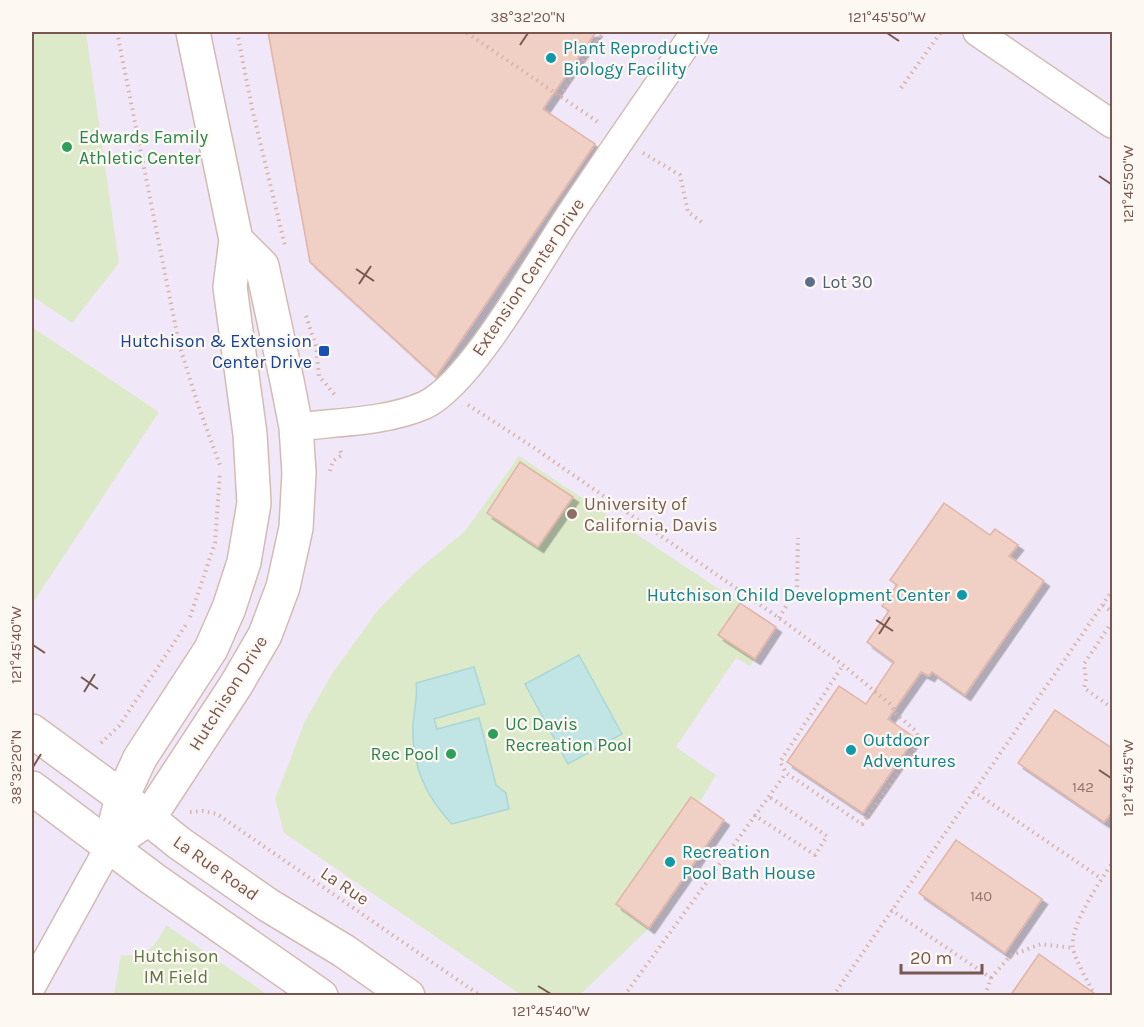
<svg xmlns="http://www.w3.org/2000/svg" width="1144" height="1027" viewBox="0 0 1144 1027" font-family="Karla,sans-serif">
  <defs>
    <filter id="shadow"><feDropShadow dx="5.5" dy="5.5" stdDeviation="0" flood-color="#0004"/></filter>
  </defs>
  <rect width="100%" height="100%" fill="#fcf3ec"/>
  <path fill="#f0e8f9" d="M32 32H1112V995H32Z"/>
  <path fill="#dceaca" d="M32 32H86L119 263 72 323 32 296Z
    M32 327 159 412 32 604Z
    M519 456 776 627 750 666 736 658 676 747 716 775 700 802 724 820 649 928 580 995H521L284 833 275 799 305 721 332 674 378 610 413 574 465 531Z
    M166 925 268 995H114L121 955C147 957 155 948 166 925Z"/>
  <path fill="#c1e5e5" stroke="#a8d7d6" stroke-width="1.5" d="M579 655 622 734 568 764 525 684Z
    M474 667 485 704 434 719 437 729 479 718 496 785 506 793 509 809 452 824C425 796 411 764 413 724 414 709 418 699 416 683Z"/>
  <path fill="#f0cfc5" stroke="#e2b3a6" stroke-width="1.5" filter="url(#shadow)" d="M268 32H596L543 109 595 144 436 377 310 262Z
    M520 462 573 497 538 547 487 513Z
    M944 503 990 535 995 529 1018 545 1009 556 1044 581 965 695 932 672 929 676 921 672 888 719 915 738 863 813 787 762 839 686 866 704 894 662 867 642 889 611 882 606 897 585 890 580Z
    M740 603 776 627 755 659 718 635Z
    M1055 710 1113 749V811L1104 822 1018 763Z
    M691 797 724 820 649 928 616 904Z
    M956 840 1042 899 1005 953 919 893Z
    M1039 954 1098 996H1010Z"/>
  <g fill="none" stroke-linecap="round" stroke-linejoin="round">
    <defs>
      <path id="street" d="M977 32 1112 124
        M296 427C337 422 387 422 425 405 471 383 537 264 567 219 609 156 652 94 695 32
        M32 986 110 845"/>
      <path id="secondary" d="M32 731 122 797 179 843 268 905 344 951 408 996
        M32 788 153 879 321 996
        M110 845 122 797 140 758 211 649 229 608 244 562 254 503 250 434 230 287 236 240 193 32
        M110 845 148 819 236 685 265 635 283 587 296 528 299 473 296 427 287 381 262 266 236 240"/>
    </defs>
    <use href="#street" stroke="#d1bcb4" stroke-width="30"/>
    <use href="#secondary" stroke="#d4bbb2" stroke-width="36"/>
    <path stroke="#d6b2a7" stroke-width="4" stroke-dasharray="1.5 4.5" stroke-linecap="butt" d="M117 32 179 344 199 408 220 465
      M237 32 252 108 285 246
      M467 33 601 124
      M901 88 941 32
      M560 96 604 32
      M643 153 680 175 688 212 703 223
      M306 316 316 346 319 376 335 395
      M468 405 533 447 779 618 843 665 890 704 897 715 916 731 920 742 862 824 786 773 780 762 843 665
      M330 471 333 461 342 455 340 450
      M1103 605 1112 612
      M190 617 215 543 220 472
      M779 618 797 587 798 538
      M1112 622 1084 664 1086 679 1084 688 1112 708
      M101 743 119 726 187 623
      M973 791 1102 879
      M190 812 203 811 217 814 481 996
      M754 815 815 855 827 836 768 796
      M891 910 991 978 985 996
      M991 978 1010 956 1041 944 1073 948
      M624 996 786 773
      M833 996 1112 591
      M1095 996C1090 985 1074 958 1073 948 1070 924 1100 882 1112 863"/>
    <use href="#street" stroke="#fff" stroke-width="27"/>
    <use href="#secondary" stroke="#fff" stroke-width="33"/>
  </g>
  <path fill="none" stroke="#77574f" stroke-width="2" d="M887 33 899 41M520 45 528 33M1099 176 1111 184M356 269 374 281M359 284 371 266M876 620 893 631M879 634 890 617M33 645 45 653M81 677 98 689M84 692 95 674M33 767 41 754M1099 770 1111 778M538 986 551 994"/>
  <g fill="#0f9aa8" stroke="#fef8f3" stroke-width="2">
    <circle cx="551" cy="58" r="6"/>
    <circle cx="962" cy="595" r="6"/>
    <circle cx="851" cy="750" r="6"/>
    <circle cx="670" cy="862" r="6"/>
  </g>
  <g fill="#2e9e5b" stroke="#fef8f3" stroke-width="2">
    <circle cx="67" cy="147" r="6"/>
    <circle cx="493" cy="734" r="6"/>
    <circle cx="451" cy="754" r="6"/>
  </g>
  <circle fill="#5c6f8a" stroke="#fef8f3" stroke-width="2" cx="810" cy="282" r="6"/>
  <rect fill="#1a4fb4" stroke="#fef8f3" stroke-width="2" x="318" y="345" width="12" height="12" rx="3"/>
  <circle fill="#8d6e63" stroke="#fef8f3" stroke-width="2" cx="572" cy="514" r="6"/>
  <g text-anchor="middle" stroke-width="4.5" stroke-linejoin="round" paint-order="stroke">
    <g font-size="15" fill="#95756c">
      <text x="1083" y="792">142</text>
      <text x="981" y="901">140</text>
    </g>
    <g font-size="18" fill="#0d838f" stroke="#fef8f3" text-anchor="start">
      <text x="563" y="54">Plant Reproductive<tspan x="563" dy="21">Biology Facility</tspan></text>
      <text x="950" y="601" text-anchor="end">Hutchison Child Development Center</text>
      <text x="863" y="746">Outdoor<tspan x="863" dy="21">Adventures</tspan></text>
      <text x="682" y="858">Recreation<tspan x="682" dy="21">Pool Bath House</tspan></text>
    </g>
    <g font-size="18" fill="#27864d" stroke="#fef8f3" text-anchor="start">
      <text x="79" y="143">Edwards Family<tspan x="79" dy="21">Athletic Center</tspan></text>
      <text x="505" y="730">UC Davis<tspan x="505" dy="21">Recreation Pool</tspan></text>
      <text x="439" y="760" text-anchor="end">Rec Pool</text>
    </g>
    <g font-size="18" fill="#77574f" stroke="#fef8f3">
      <text transform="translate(528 277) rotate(-56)" y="6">Extension Center Drive</text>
      <text transform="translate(228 693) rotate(-58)" y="6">Hutchison Drive</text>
      <text transform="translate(216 868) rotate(35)" y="6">La Rue Road</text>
      <text transform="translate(345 886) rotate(34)" y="6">La Rue</text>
    </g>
    <g font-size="18" fill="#4e5e75" stroke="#fef8f3" text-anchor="start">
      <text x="822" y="288">Lot 30</text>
    </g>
    <g font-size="18" fill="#164399" stroke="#fef8f3" text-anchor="end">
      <text x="312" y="347">Hutchison &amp; Extension<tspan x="312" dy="21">Center Drive</tspan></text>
    </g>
    <g font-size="18" fill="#785e54" stroke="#fef8f3" text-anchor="start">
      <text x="584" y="510">University of<tspan x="584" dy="21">California, Davis</tspan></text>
    </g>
    <g font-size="18" fill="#5b7645" stroke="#fef8f3">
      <text x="176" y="962">Hutchison<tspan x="176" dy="21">IM Field</tspan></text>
    </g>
  </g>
  <rect width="1144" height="1027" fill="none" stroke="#fef8f3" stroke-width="66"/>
  <path d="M901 964v9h81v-9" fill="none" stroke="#77574f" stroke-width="3"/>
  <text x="910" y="964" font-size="18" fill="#77574f" stroke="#fef8f3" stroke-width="4.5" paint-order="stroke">20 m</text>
  <rect x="33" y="33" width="1078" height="961" fill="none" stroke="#77574f" stroke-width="2"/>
  <g font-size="15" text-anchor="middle" fill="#77574f">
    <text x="528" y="22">38°32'20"N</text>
    <text x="887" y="22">121°45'50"W</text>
    <text transform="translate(1128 184) rotate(-90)" y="5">121°45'50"W</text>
    <text transform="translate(16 645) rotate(-90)" y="5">121°45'40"W</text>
    <text transform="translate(16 767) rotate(-90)" y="5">38°32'20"N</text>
    <text transform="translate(1128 778) rotate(-90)" y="5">121°45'45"W</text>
    <text x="551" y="1016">121°45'40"W</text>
  </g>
</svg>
